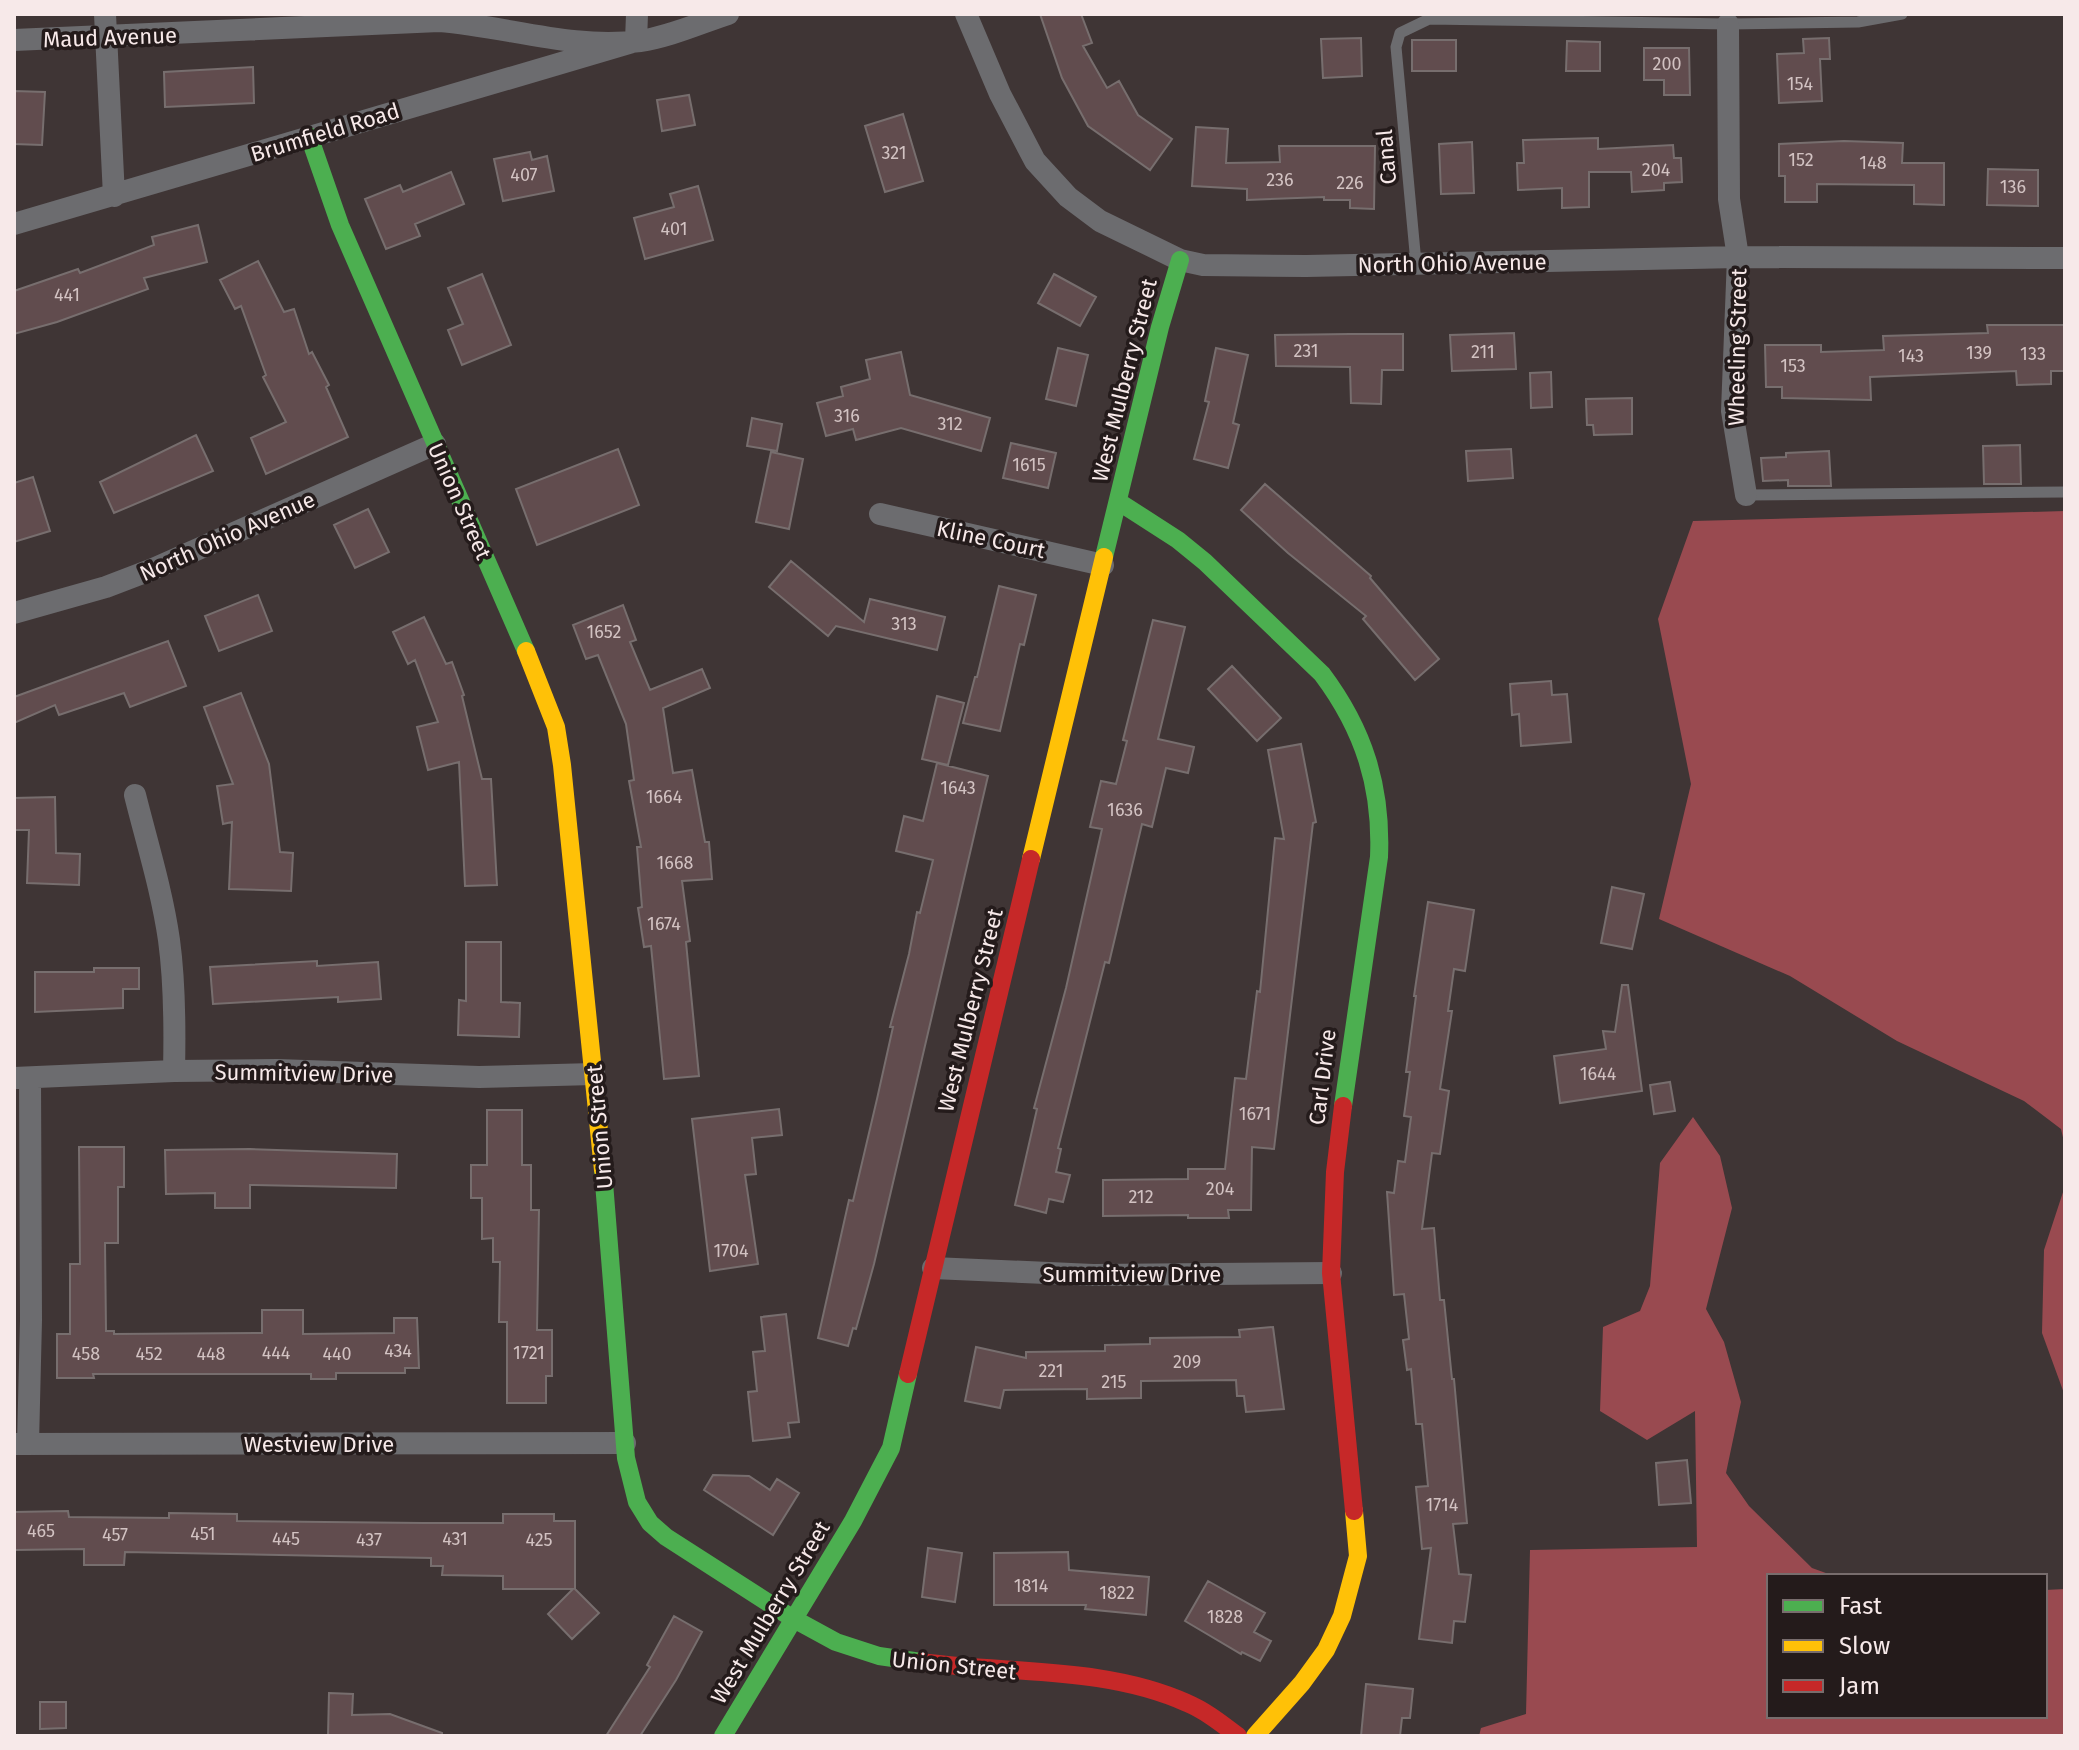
<svg xmlns="http://www.w3.org/2000/svg" width="2079" height="1750" viewBox="0 0 2079 1750" font-family="'Fira Sans',sans-serif">
  <rect width="100%" height="100%" fill="#3f3535"/>
  <path fill="#994a50" d="M2065 511V1146L2061 1129 2024 1101 1897 1041 1790 976 1659 919 1691 784 1658 619 1693 521Z
    M1693 1117 1720 1156 1732 1208 1706 1309 1724 1342 1741 1402 1726 1473 1749 1506 1812 1568 1834 1576H1769V1716H2045V1590L2065 1589V1736H1479L1481 1728 1526 1714 1530 1550 1697 1547 1695 1411 1647 1440 1600 1411 1603 1327 1640 1311 1650 1286 1660 1163Z
    M2065 1186V1396L2042 1333 2044 1250Z"/>
  <path fill="#614c4e" stroke="#776e6e" stroke-width="2" d="M1040 14H1081L1092 43 1083 46 1107 88 1119 81 1138 115 1172 139 1150 170 1088 126 1062 78Z
    M1361 38 1362 76 1323 78 1321 39Z
    M1829 38 1830 59H1820L1822 101 1779 103 1777 54 1804 53 1803 39Z
    M1412 40H1456V71H1412Z
    M1567 41 1600 42V71H1566Z
    M1644 48H1689L1690 95H1664V80H1644Z
    M253 67 254 103 165 107 164 72Z
    M14 91 45 92 42 145 14 144Z
    M689 95 695 125 662 131 657 100Z
    M903 114 923 181 885 192 865 126Z
    M1196 127 1228 129 1226 163 1280 162 1279 146H1375L1374 209 1350 208V200H1324V197L1247 200V189L1192 186Z
    M1598 138V149L1673 145 1674 158H1681L1682 182 1664 183V190L1632 192 1631 172H1589V207L1562 208V188L1518 190 1517 163H1524L1523 140Z
    M1844 141 1903 143 1902 163H1944V205L1914 204V185L1817 184V202H1785V176H1779V144Z
    M1472 142 1474 193 1441 194 1439 144Z
    M530 152 532 160 547 156 554 191 503 201 494 159Z
    M1988 169 2038 170V206L1987 205Z
    M451 172 464 204 415 224 420 236 386 249 365 199 400 185 403 192Z
    M698 186 713 240 645 259 634 218 674 207 670 194Z
    M198 225 207 262 144 278 148 289 57 322 14 334V291L78 269 80 273 154 245 152 237Z
    M258 261 284 312 294 309 309 354 312 352 329 385 326 387 348 437 266 474 251 438 286 422 263 377 266 375 241 306 235 309 220 280Z
    M482 274 511 345 462 365 448 330 463 324 448 288Z
    M1054 274 1096 297 1080 326 1038 303Z
    M1987 325H2065V371H2051V384L2017 385 2016 371 1870 377 1871 400 1782 398V387H1766L1765 345H1821V352L1884 350 1883 336 1988 333Z
    M1514 333 1516 369 1452 371 1450 335Z
    M1350 334H1403V370H1382L1381 404 1351 403 1350 367 1276 366 1275 335Z
    M1058 348 1088 355 1076 406 1046 399Z
    M1216 348 1248 355 1233 423 1239 425 1228 468 1194 459 1209 402 1205 401Z
    M901 352 910 395 990 418 981 451 901 428 856 440 853 429 826 436 817 403 843 396 841 387 870 379 866 360Z
    M1551 372 1552 407 1531 408 1530 373Z
    M1632 398V434L1594 435 1593 425H1587L1586 399Z
    M752 418 782 424 777 451 747 446Z
    M196 435 213 471 114 513 100 482Z
    M1011 443 1056 453 1048 488 1003 478Z
    M2020 445 2021 484H1984L1983 446Z
    M618 449 639 505 537 545 516 489Z
    M1511 449 1513 478 1468 481 1466 451Z
    M1829 451 1831 486H1788V480L1763 481 1761 458 1786 457V453Z
    M771 452 803 459 789 529 756 522Z
    M33 477 50 531 14 542V483Z
    M1265 484 1371 576 1370 578 1439 659 1415 680 1363 619 1366 616 1288 553 1241 510Z
    M368 509 389 552 355 568 334 525Z
    M791 561 864 622 870 599 945 617 937 650 836 626 828 636 769 587Z
    M999 586 1036 595 1024 645 1020 644 1000 731 963 723 975 677H977Z
    M258 595 272 631 219 651 205 616Z
    M623 605 636 640 630 642 650 690 702 669 710 688 663 708 673 773 692 770 705 842H709L712 879 682 881 690 941 686 942 699 1076 664 1079 651 946 644 947 638 908 642 907 637 847H641L629 781 634 780 626 724 598 655 586 659 573 625Z
    M424 617 446 664 452 662 464 695 462 696 482 779H491L497 885 465 886 459 762 428 770 417 727 438 722 415 660 408 664 393 632Z
    M1153 620 1185 627 1158 739 1194 747 1188 773 1166 768 1152 827 1142 824 1109 963 1105 962 1058 1148 1061 1149 1056 1172 1070 1175 1063 1202 1049 1199 1046 1213 1015 1205 1037 1109 1034 1108 1066 988 1102 829 1090 827 1101 781 1116 784 1127 741 1123 740Z
    M168 641 186 686 130 707 124 693 59 715 55 705 14 723V697Z
    M1232 666 1281 718 1257 741 1208 689Z
    M1551 681 1552 695 1567 694 1571 742 1521 746 1519 714 1512 715 1510 684Z
    M241 693 269 764 280 852 293 853 291 891 229 889 232 822 223 824 217 786 233 784 204 707Z
    M937 696 964 703 948 765 922 759Z
    M1301 744 1316 822 1313 823 1274 1149 1252 1147 1251 1210H1228L1229 1218H1188V1215L1103 1216V1180L1188 1179V1169H1225L1235 1078 1246 1079 1257 991 1260 992 1275 838 1284 839 1268 750Z
    M937 763 988 776 874 1264 856 1329 853 1328 848 1346 818 1338 849 1200 853 1201 877 1099 893 1027H890L909 954 917 912 920 913 933 860 896 851 904 816 923 821Z
    M55 797 56 853 80 854 79 885 27 883 29 830H14V798Z
    M1612 887 1644 894 1632 949 1601 943Z
    M1428 902 1474 910 1465 971 1454 969 1448 1011H1452L1440 1089 1449 1091 1440 1154 1432 1153 1422 1229 1434 1228 1440 1300H1444L1452 1379H1454L1467 1523 1453 1524 1459 1574 1471 1575 1465 1622 1454 1621 1452 1643 1419 1639 1431 1548 1422 1549 1416 1487 1428 1486 1422 1424H1416L1411 1369 1407 1370 1403 1340 1409 1339 1404 1294 1394 1295 1387 1192 1394 1193 1398 1161 1405 1162 1411 1117 1404 1116 1410 1072H1406L1416 996H1414Z
    M466 942H501V1002L520 1003 519 1037 458 1035 459 1000 466 1001Z
    M317 961V966L378 962 381 999 338 1002V997L213 1004 210 967Z
    M94 968H139V989H123V1008L35 1012V972H94Z
    M1622 985H1628L1642 1091 1560 1103 1554 1056 1606 1049 1603 1031 1615 1032Z
    M1670 1082 1675 1111 1654 1114 1650 1085Z
    M779 1109 782 1135 752 1138 756 1174 745 1175 758 1264 710 1271 692 1119Z
    M487 1110H522V1165H531V1210H539L537 1330H552V1376H546V1403H507V1322H499L500 1262H493V1238L482 1239V1198H471V1165H487Z
    M79 1147H124V1187H118V1243H105L106 1331H114V1334L262 1333V1310H303V1334L394 1333V1318H417L419 1368H405V1373H336V1379H311V1374H93L94 1378H57V1334H70V1264H80Z
    M250 1149 397 1154 396 1188 250 1185V1208H215V1193L166 1194 165 1150Z
    M786 1314 799 1422 788 1423 790 1437 753 1441 748 1392 757 1391 753 1352 765 1351 761 1317Z
    M1273 1327 1284 1409 1246 1412 1244 1396H1237L1236 1380 1141 1381V1398L1087 1399V1389L1004 1390 1000 1408 965 1401 976 1347 1026 1358V1352L1105 1351V1345L1150 1344V1338L1240 1337 1239 1330Z
    M1687 1460 1691 1503 1659 1505 1656 1463Z
    M713 1475 749 1476 770 1490 777 1479 799 1493 773 1535 704 1490Z
    M68 1511 69 1517 169 1518V1513L237 1514V1521L422 1523H503V1514H554V1521H575V1589L599 1613 572 1639 548 1614 573 1589H503V1576L442 1575 443 1566H431V1558L125 1552 124 1565H84V1549L14 1550V1512Z
    M928 1548 962 1553 955 1602 922 1597Z
    M1068 1552 1069 1570 1149 1577 1146 1615 1085 1609 1086 1605H994V1553Z
    M1208 1581 1265 1613 1254 1632 1271 1641 1260 1661 1242 1652 1241 1654 1185 1621Z
    M674 1616 702 1632 676 1680 640 1736H606L650 1667 647 1665Z
    M1366 1684 1413 1689 1410 1718H1402L1400 1736H1361Z
    M329 1693 353 1694 352 1715 390 1714 442 1733V1736H328Z
    M40 1702H66V1728L40 1729Z"/>
  <g fill="none" stroke-linecap="round" stroke-linejoin="round">
    <path stroke="#6c6c6f" stroke-width="11" d="M1416 263 1396 47 1400 33 1429 19 1728 24 1858 22 1902 14
      M1746 495 2065 492"/>
    <path stroke="#6c6c6f" stroke-width="22" d="M105 14 114 196
      M966 14 1000 94 1035 161 1068 197 1100 221 1180 260 1203 265 1306 266 1738 257 2065 258
      M1728 24 1729 199 1738 257 1732 411 1746 495
      M14 40 439 21C506 26 572 50 640 41 669 37 700 23 728 14
      M14 224 636 41 637 14
      M880 514 1103 565
      M14 613 106 587 153 569 435 444
      M135 795C147 843 162 891 169 940 175 984 175 1028 174 1071
      M14 1078 174 1071 277 1070 479 1077 594 1074
      M933 1268 1093 1275 1331 1273
      M14 1444 625 1443
      M28 1444 31 1320 30 1078"/>
    <path stroke="#4caf50" stroke-width="18" d="M309 136 340 225 526 651
      M1119 502 1178 540 1205 562 1322 674C1364 730 1382 787 1379 857L1343 1106
      M1104 557 1160 327 1180 260
      M603 1170 626 1458 637 1502 650 1523 666 1537 792 1618 836 1642 879 1656 921 1662
      M723 1736 853 1521 891 1448 908 1374"/>
    <path stroke="#ffc107" stroke-width="18" d="M526 651 556 727 562 765 603 1170
      M1031 859 1104 557
      M1255 1736 1302 1683 1326 1650 1342 1616 1358 1556 1354 1511"/>
    <path stroke="#c62828" stroke-width="18" d="M1343 1106 1335 1172 1331 1273 1354 1511
      M908 1374 1031 859
      M921 1662C1008 1674 1105 1666 1187 1703 1206 1711 1222 1724 1238 1736"/>
  </g>
  <g text-anchor="middle" stroke-width="7" stroke-linejoin="round" paint-order="stroke">
    <g font-size="18" fill="#d2c2c2">
      <text x="1667" y="70">200</text>
      <text x="1800" y="90">154</text>
      <text x="894" y="159">321</text>
      <text x="1801" y="166">152</text>
      <text x="1873" y="169">148</text>
      <text x="1656" y="176">204</text>
      <text x="524" y="181">407</text>
      <text x="1280" y="186">236</text>
      <text x="1350" y="189">226</text>
      <text x="2013" y="193">136</text>
      <text x="674" y="235">401</text>
      <text x="67" y="301">441</text>
      <text x="1306" y="357">231</text>
      <text x="1483" y="358">211</text>
      <text x="1979" y="359">139</text>
      <text x="2033" y="360">133</text>
      <text x="1911" y="362">143</text>
      <text x="1793" y="372">153</text>
      <text x="847" y="422">316</text>
      <text x="950" y="430">312</text>
      <text x="1029" y="471">1615</text>
      <text x="904" y="630">313</text>
      <text x="604" y="638">1652</text>
      <text x="958" y="794">1643</text>
      <text x="664" y="803">1664</text>
      <text x="1125" y="816">1636</text>
      <text x="675" y="869">1668</text>
      <text x="664" y="930">1674</text>
      <text x="1598" y="1080">1644</text>
      <text x="1255" y="1120">1671</text>
      <text x="1220" y="1195">204</text>
      <text x="1141" y="1203">212</text>
      <text x="731" y="1257">1704</text>
      <text x="398" y="1357">434</text>
      <text x="276" y="1359">444</text>
      <text x="529" y="1359">1721</text>
      <text x="86" y="1360">458</text>
      <text x="149" y="1360">452</text>
      <text x="211" y="1360">448</text>
      <text x="337" y="1360">440</text>
      <text x="1187" y="1368">209</text>
      <text x="1051" y="1377">221</text>
      <text x="1114" y="1388">215</text>
      <text x="1442" y="1511">1714</text>
      <text x="41" y="1537">465</text>
      <text x="203" y="1540">451</text>
      <text x="115" y="1541">457</text>
      <text x="286" y="1545">445</text>
      <text x="455" y="1545">431</text>
      <text x="369" y="1546">437</text>
      <text x="539" y="1546">425</text>
      <text x="1031" y="1592">1814</text>
      <text x="1117" y="1599">1822</text>
      <text x="1225" y="1623">1828</text>
    </g>
    <g font-size="22" fill="#f7e9e9" stroke="#241b1b">
      <text transform="translate(110 37) rotate(-2)" y="8">Maud Avenue</text>
      <text transform="translate(325 132) rotate(-17)" y="8">Brumfield Road</text>
      <text transform="translate(1386 157) rotate(-95)" y="8">Canal</text>
      <text transform="translate(1452 263) rotate(-1)" y="8">North Ohio Avenue</text>
      <text transform="translate(1737 347) rotate(-89)" y="8">Wheeling Street</text>
      <text transform="translate(1124 380) rotate(-76)" y="8">West Mulberry Street</text>
      <text transform="translate(460 501) rotate(66)" y="8">Union Street</text>
      <text transform="translate(227 536) rotate(-24)" y="8">North Ohio Avenue</text>
      <text transform="translate(991 539) rotate(12)" y="8">Kline Court</text>
      <text transform="translate(970 1010) rotate(-76)" y="8">West Mulberry Street</text>
      <text transform="translate(304 1073) rotate(1)" y="8">Summitview Drive</text>
      <text transform="translate(1322 1077) rotate(-83)" y="8">Carl Drive</text>
      <text transform="translate(599 1127) rotate(-95)" y="8">Union Street</text>
      <text x="1132" y="1282">Summitview Drive</text>
      <text x="319" y="1452">Westview Drive</text>
      <text transform="translate(770 1612) rotate(-59)" y="8">West Mulberry Street</text>
      <text transform="translate(954 1665) rotate(6)" y="8">Union Street</text>
    </g>
  </g>
  <rect width="2079" height="1750" fill="none" stroke="#f7e9e9" stroke-width="32"/>
  <rect x="1767" y="1574" width="280" height="144" fill="#241b1b" stroke="#786d6d" stroke-width="2"/>
  <rect x="1783" y="1600" width="40" height="12" fill="#4caf50" stroke="#786d6d" stroke-width="2"/>
  <text x="1839" y="1614" font-size="24" fill="#f7e9e9">Fast</text>
  <rect x="1783" y="1640" width="40" height="12" fill="#ffc107" stroke="#786d6d" stroke-width="2"/>
  <text x="1839" y="1654" font-size="24" fill="#f7e9e9">Slow</text>
  <rect x="1783" y="1680" width="40" height="12" fill="#c62828" stroke="#786d6d" stroke-width="2"/>
  <text x="1839" y="1694" font-size="24" fill="#f7e9e9">Jam</text>
</svg>
